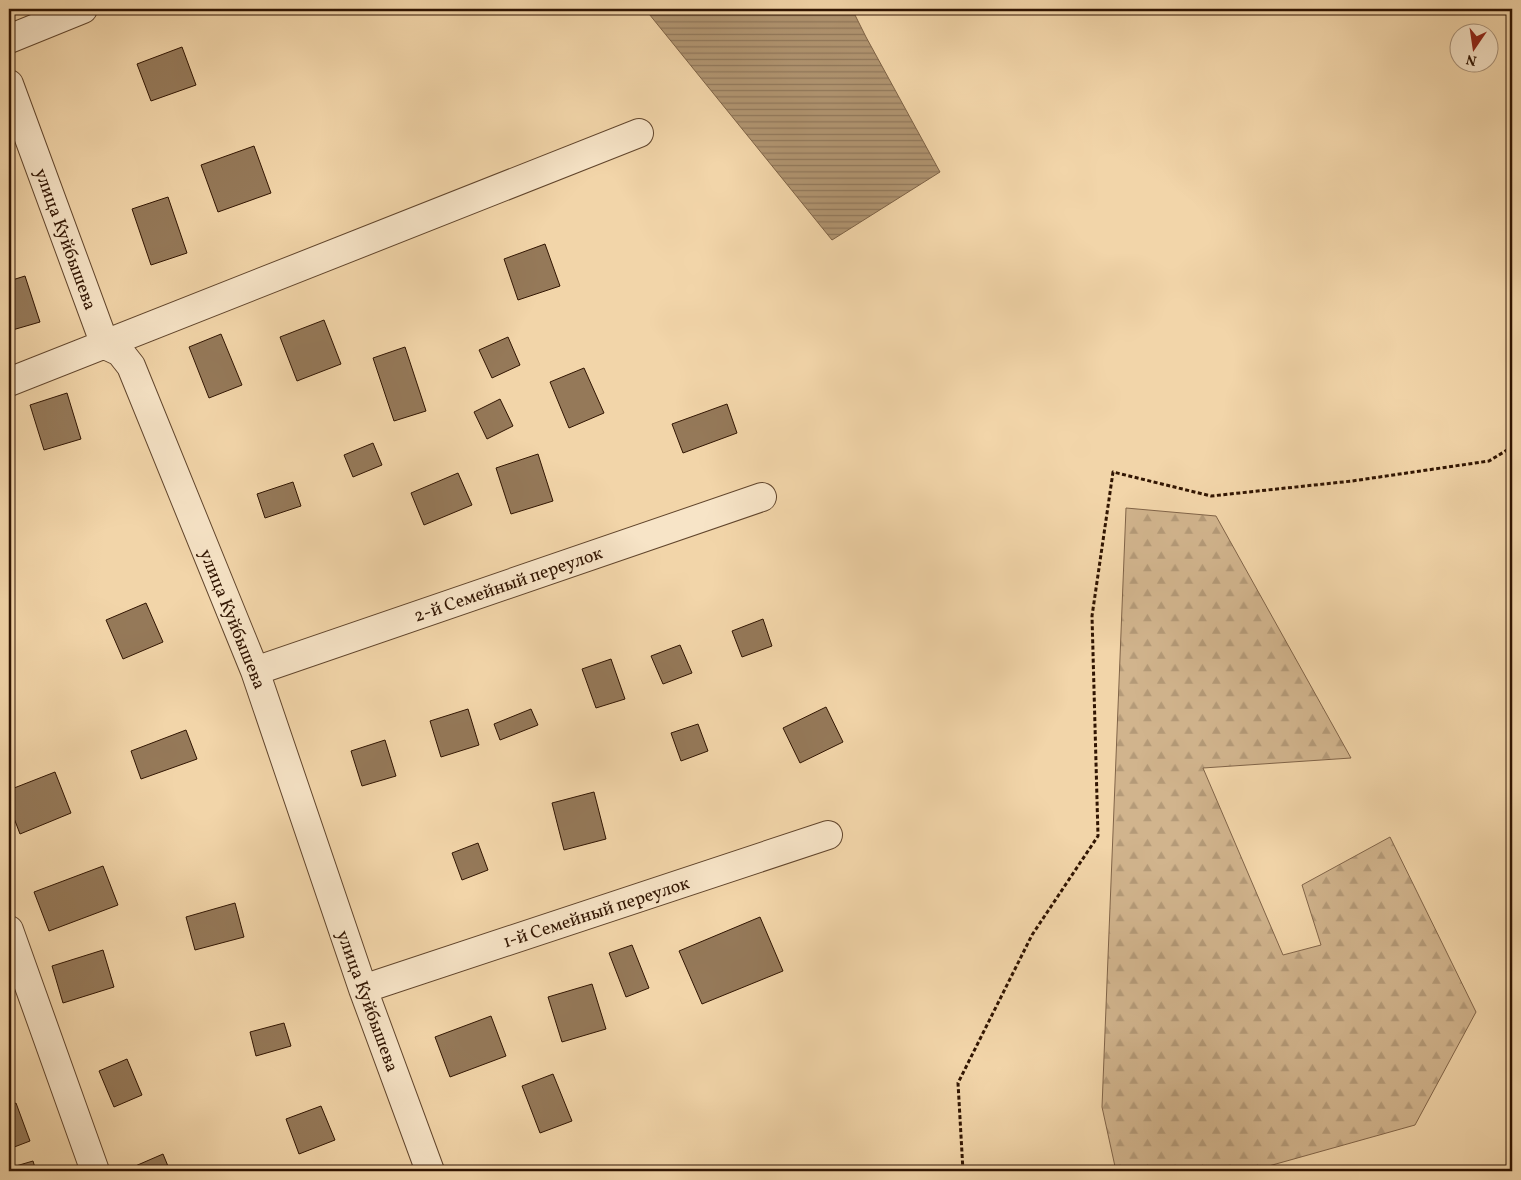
<svg xmlns="http://www.w3.org/2000/svg" width="1521" height="1180" viewBox="0 0 1521 1180" font-family="Vollkorn,serif">
  <defs>
    <pattern id="forest-firs" width="22" height="20" patternUnits="userSpaceOnUse" patternTransform="scale(1.25)"><rect width="22" height="20" fill="#d1b48d"/><path d="M5 1l3.5 6h-7zM16 11l3.5 6h-7z" fill="#b49a78"/></pattern>
    <pattern id="water-rules" width="6" height="5" patternUnits="userSpaceOnUse" patternTransform="scale(1.25)"><rect width="6" height="5" fill="#b09470"/><path d="M0 2.5h6" fill="none" stroke="#90785a"/></pattern>
  </defs>
  <rect width="100%" height="100%" fill="#f2d5a9"/>
  <filter id="stains"><feTurbulence type="fractalNoise" baseFrequency=".004" numOctaves="4"/><feColorMatrix values="0 0 0 0 .2 0 0 0 0 .09 0 0 0 0 .02 0 0 0 .5 -.17"/></filter>
  <radialGradient id="worn" r=".72"><stop offset=".6" stop-color="#630" stop-opacity="0"/><stop offset="1" stop-color="#630" stop-opacity=".3"/></radialGradient>
  <path fill="url(#forest-firs)" stroke="#816448" d="M1126 508 1216 516 1351 758 1203 768 1283 955 1321 945 1302 885 1390 837 1476 1012 1415 1125 1251 1171H1116L1102 1107Z"/>
  <path fill="url(#water-rules)" stroke="#7d6144" d="M645 9H852L866 37 940 172 832 240Z"/>
  <path fill="#957959" stroke="#311502" d="M182 47 196 85 151 101 137 64Z
    M254 146 271 193 218 212 201 165Z
    M168 197 187 253 151 265 132 209Z
    M545 244 560 286 518 300 504 259Z
    M25 276 40 322 9 331V281Z
    M324 320 341 364 297 381 280 337Z
    M221 334 242 385 209 398 189 347Z
    M508 337 520 365 492 378 479 350Z
    M405 347 426 411 394 421 373 358Z
    M584 368 604 413 569 428 550 382Z
    M67 393 81 439 44 450 30 405Z
    M500 399 513 426 487 439 474 412Z
    M727 404 737 433 683 453 672 424Z
    M373 443 382 465 353 477 344 455Z
    M538 454 553 501 511 514 496 468Z
    M458 473 472 505 424 525 411 493Z
    M293 482 301 506 265 518 257 494Z
    M146 603 163 642 123 659 106 620Z
    M763 619 772 646 742 657 732 631Z
    M680 645 692 673 663 684 651 656Z
    M611 659 625 699 596 708 582 669Z
    M826 707 843 742 800 763 783 728Z
    M468 709 479 745 441 757 430 721Z
    M531 709 538 725 500 740 494 724Z
    M698 724 708 751 681 761 671 733Z
    M186 730 197 759 141 779 131 751Z
    M385 740 396 776 362 786 351 751Z
    M55 772 71 813 20 834 9 805V790Z
    M594 792 606 839 564 850 552 803Z
    M478 843 488 870 462 880 452 853Z
    M103 866 118 905 49 931 34 892Z
    M235 903 244 937 195 950 186 917Z
    M760 917 783 971 702 1004 679 951Z
    M632 945 649 988 626 997 609 953Z
    M103 950 114 987 63 1003 52 966Z
    M592 984 606 1029 562 1042 548 997Z
    M491 1016 506 1056 450 1077 435 1037Z
    M284 1023 291 1046 256 1056 250 1032Z
    M127 1059 142 1095 114 1107 99 1071Z
    M553 1074 572 1121 540 1133 522 1086Z
    M16 1103 30 1141 9 1149V1106Z
    M321 1106 335 1140 299 1154 286 1119Z
    M163 1154 170 1171H135L133 1167Z
    M33 1161 36 1171H9V1168Z"/>
  <g fill="none" stroke-linecap="round" stroke-linejoin="round">
    <defs>
      <path id="minor" d="M9 39 83 9
        M9 84 105 345 120 352 131 366 255 671 363 989 430 1171
        M9 382 639 133
        M255 671 762 497
        M9 930 95 1171
        M363 989 828 835"/>
    </defs>
    <use href="#minor" stroke="#61452c" stroke-width="30"/>
    <path stroke="#311502" stroke-width="3" stroke-dasharray="4 2.5" stroke-linecap="butt" d="M963 1171 958 1083 1032 935 1098 836 1092 616 1113 472 1211 496 1352 481 1489 461 1512 447"/>
    <use href="#minor" stroke="#f7e4c7" stroke-width="28"/>
  </g>
  <g text-anchor="middle" stroke-width="5" stroke-linejoin="round" paint-order="stroke">
    <g font-size="18" fill="#311502" stroke="#f7e4c7">
      <text transform="translate(66 239) rotate(70)" y="6">улица Куйбышева</text>
      <text transform="translate(508 584) rotate(-19)" y="6">2-й Семейный переулок</text>
      <text transform="translate(233 619) rotate(68)" y="6">улица Куйбышева</text>
      <text transform="translate(596 912) rotate(-18)" y="6">1-й Семейный переулок</text>
      <text transform="translate(368 1001) rotate(70)" y="6">улица Куйбышева</text>
    </g>
  </g>
  <rect width="1521" height="1180" fill="none" stroke="#f2d5a9" stroke-width="30"/>
  <rect x="10" y="10" width="1501" height="1160" fill="none" stroke="#311502" stroke-width="2.5"/>
  <rect x="15" y="15" width="1491" height="1150" fill="none" stroke="#311502"/>
  <g transform="translate(1474 48) rotate(193)"><circle r="24" fill="#f7e4c7" stroke="#a89178"/>
  <path d="M0-4L9 19L0 12L-9 19Z" fill="#8f2418"/>
  <text y="-8" font-size="14" font-weight="bold" text-anchor="middle" fill="#311502">N</text>
  </g>
  <rect width="100%" height="100%" filter="url(#stains)"/>
  <rect width="100%" height="100%" fill="url(#worn)"/>
</svg>
